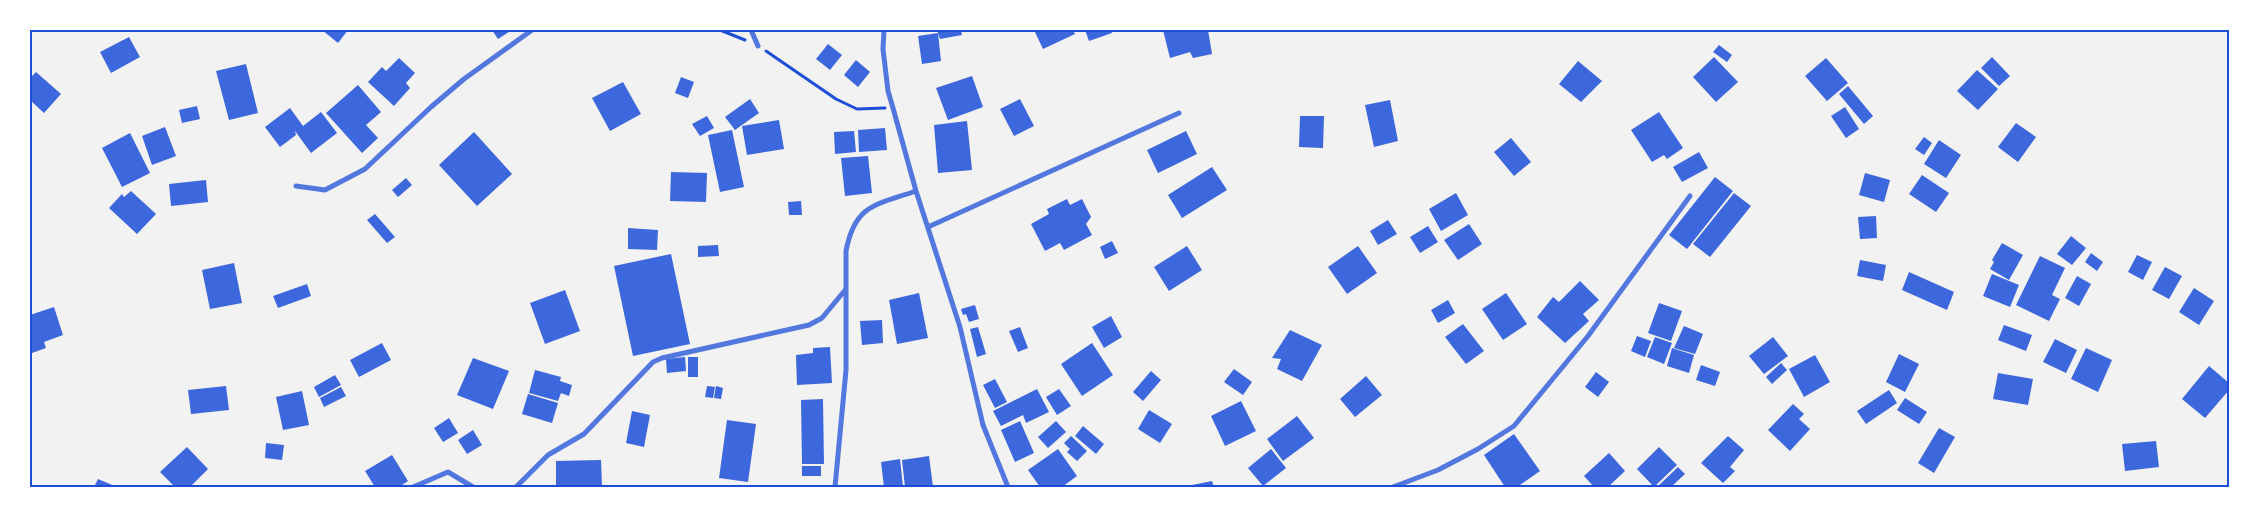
<svg xmlns="http://www.w3.org/2000/svg" width="2259" height="517" viewBox="0 0 2259 517" font-family="'Varela Round',sans-serif">
  <rect width="100%" height="100%" fill="#f2f2f2"/>
  <path fill="#3d67dc" d="M322 30H348L338 43Z
    M492 30H512L498 39Z
    M937 30H961L962 35 940 39Z
    M1034 30H1073L1075 34 1043 49Z
    M1085 30H1111L1112 33 1089 41Z
    M1163 30H1208L1212 54 1193 58 1190 52 1170 58Z
    M938 33 941 61 922 64 918 36Z
    M129 37 140 57 111 73 100 52Z
    M828 44 842 55 830 70 816 59Z
    M1719 45 1732 55 1727 62 1713 52Z
    M1714 57 1738 82 1716 102 1693 77Z
    M1992 57 2010 76 1999 86 1981 68Z
    M399 58 415 73 406 83 410 88 394 106 368 82 382 67 386 71Z
    M1826 58 1848 83 1827 101 1805 76Z
    M856 60 870 72 858 87 844 75Z
    M1578 61 1602 81 1581 102 1559 84Z
    M246 64 258 113 229 120 216 71Z
    M1977 70 1998 89 1978 110 1957 91Z
    M36 72 61 94 44 113 30 100V78Z
    M972 76 983 107 948 120 936 88Z
    M681 77 694 82 688 98 675 93Z
    M623 82 641 114 610 131 592 98Z
    M358 85 381 112 366 125 378 138 362 153 326 113Z
    M1848 86 1873 116 1864 124 1839 94Z
    M750 99 759 113 735 130 725 117Z
    M1020 99 1034 126 1014 136 1000 109Z
    M1390 100 1398 141 1374 147 1365 105Z
    M197 106 200 119 182 123 179 110Z
    M1845 107 1859 129 1846 138 1831 116Z
    M290 108 303 126 321 112 337 133 311 153 295 131 296 135 280 147 265 127Z
    M1659 112 1683 148 1667 159 1664 155 1652 162 1631 130Z
    M707 116 714 128 700 136 692 124Z
    M1300 116H1324L1323 148 1299 147Z
    M779 120 784 149 747 155 742 126Z
    M967 121 972 170 938 173 934 125Z
    M2016 123 2036 137 2018 162 1998 147Z
    M165 127 176 156 152 165 142 136Z
    M885 128 887 150 859 152 858 130Z
    M732 130 744 187 720 192 708 135Z
    M854 131 856 152 835 154 834 132Z
    M1186 131 1197 154 1158 173 1147 150Z
    M474 132 512 174 477 206 439 165Z
    M130 133 150 173 122 187 102 148Z
    M1924 137 1932 143 1924 155 1915 149Z
    M1511 138 1531 162 1514 176 1494 152Z
    M1939 140 1961 155 1946 178 1924 164Z
    M1699 152 1708 168 1682 182 1673 167Z
    M868 156 872 193 845 196 841 158Z
    M1212 167 1227 190 1182 218 1168 195Z
    M671 172 707 173 706 202 670 201Z
    M1865 173 1890 180 1884 202 1859 195Z
    M1922 175 1949 193 1936 212 1909 194Z
    M1715 177 1733 191 1687 249 1669 235Z
    M406 178 412 185 398 197 392 190Z
    M206 180 208 202 171 206 169 184Z
    M131 191 156 214 137 234 109 208 122 194 124 197Z
    M1456 193 1468 215 1441 231 1429 209Z
    M1734 193 1751 206 1710 257 1693 244Z
    M1067 199 1070 205 1082 199 1091 217 1086 224 1092 235 1064 250 1060 243 1045 251 1031 224 1049 214 1047 209Z
    M801 201 802 215H789L788 202Z
    M375 214 395 237 387 243 367 220Z
    M1876 216 1877 238 1860 239 1858 217Z
    M1388 220 1397 234 1378 245 1370 231Z
    M1469 224 1482 244 1458 260 1444 240Z
    M1428 226 1438 242 1420 253 1410 237Z
    M628 228 658 230 657 250 628 249Z
    M2071 236 2086 248 2072 265 2057 254Z
    M1112 241 1118 253 1105 259 1100 247Z
    M2002 243 2023 255 2009 280 1990 269 1994 262 1992 260Z
    M718 245 719 256 698 257V246Z
    M1187 246 1202 270 1169 291 1154 267Z
    M1358 246 1377 273 1347 294 1328 267Z
    M2091 253 2103 262 2097 271 2085 262Z
    M671 254 690 344 633 356 614 266Z
    M2137 255 2152 262 2143 280 2128 272Z
    M2040 256 2065 268 2052 295 2060 299 2049 321 2016 305Z
    M1860 260 1886 265 1883 281 1857 276Z
    M234 263 242 303 210 309 202 270Z
    M2165 267 2182 276 2169 299 2152 290Z
    M1909 272 1954 292 1947 310 1902 290Z
    M1992 274 2019 285 2010 307 1983 296Z
    M2077 276 2091 284 2079 306 2065 298Z
    M1580 281 1599 300 1583 314 1589 321 1565 343 1537 317 1553 297 1559 302Z
    M307 284 311 296 278 308 273 296Z
    M2194 288 2214 301 2199 325 2179 312Z
    M565 290 580 331 545 344 530 303Z
    M919 293 928 338 897 344 889 300Z
    M1506 293 1527 324 1503 340 1482 309Z
    M1448 300 1455 313 1438 323 1431 310Z
    M1659 303 1682 311 1671 341 1648 333Z
    M975 305 979 319 969 322 966 314 963 315 961 309Z
    M54 307 63 335 44 342 46 348 32 353 30 345V315Z
    M1111 316 1122 337 1104 348 1092 327Z
    M882 320 883 343 862 345 860 321Z
    M1463 324 1484 351 1466 364 1445 337Z
    M2004 325 2032 335 2026 351 1998 340Z
    M1684 326 1703 334 1695 354 1674 348Z
    M978 327 986 354 977 357 970 329Z
    M1020 327 1028 348 1018 352 1009 331Z
    M1290 330 1322 345 1302 381 1277 369 1281 359 1272 358Z
    M1637 336 1651 341 1645 357 1631 351Z
    M1655 337 1672 343 1664 364 1647 357Z
    M1773 337 1788 356 1764 374 1749 356Z
    M2055 339 2077 350 2066 373 2043 362Z
    M382 343 391 360 359 377 350 360Z
    M1092 343 1113 375 1082 396 1061 364Z
    M830 347 832 383 797 385 796 355 813 353V348Z
    M1672 348 1694 355 1689 373 1667 366Z
    M2086 348 2112 360 2098 392 2071 379Z
    M1899 354 1919 364 1905 392 1886 382Z
    M1815 355 1830 382 1804 397 1789 369Z
    M685 357 686 371 667 373 666 359Z
    M688 357H698V377H688Z
    M473 358 509 371 493 409 457 395Z
    M1781 363 1787 370 1772 384 1766 377Z
    M1701 365 1720 372 1715 386 1696 380Z
    M2209 366 2229 383V390L2205 418 2182 399Z
    M1234 369 1252 382 1243 395 1224 382Z
    M535 370 561 377 560 381 572 385 569 396 561 393 558 401 529 393Z
    M1151 371 1161 380 1143 401 1133 392Z
    M1596 372 1609 382 1598 397 1585 387Z
    M1998 373 2033 379 2028 405 1993 399Z
    M335 375 341 385 319 397 314 387Z
    M1366 376 1382 395 1355 417 1340 399Z
    M995 379 1007 402 995 408 983 385Z
    M226 386 229 410 191 414 188 390Z
    M707 386 715 387 713 398 705 397Z
    M716 386 723 388 721 399 714 398Z
    M341 387 346 396 324 407 320 398Z
    M1037 389 1049 412 1026 423 1023 415 1001 426 993 411Z
    M1059 389 1071 406 1057 415 1046 397Z
    M1889 390 1897 403 1866 424 1857 411Z
    M302 391 309 425 283 430 276 397Z
    M528 394 558 403 552 423 522 414Z
    M1905 398 1927 412 1919 424 1897 410Z
    M823 399 824 464H802L801 400Z
    M1241 401 1256 431 1225 446 1211 416Z
    M1793 404 1804 414 1799 419 1810 429 1790 451 1768 430Z
    M1149 410 1172 424 1160 443 1138 429Z
    M632 411 650 415 644 447 626 443Z
    M1297 416 1314 438 1283 461 1267 439Z
    M449 418 458 433 443 442 434 428Z
    M727 420 756 424 748 482 719 478Z
    M1020 421 1034 453 1015 462 1001 430Z
    M1056 421 1066 432 1048 448 1038 437Z
    M1083 426 1104 444 1096 454 1075 436Z
    M1939 428 1955 437 1934 473 1918 463Z
    M473 430 482 445 467 454 458 440Z
    M1514 434 1540 471 1517 487H1505L1484 455Z
    M1071 436 1087 451 1077 461 1067 452 1070 449 1064 443Z
    M1728 436 1744 450 1730 467 1735 471 1723 483 1701 463Z
    M2156 441 2159 467 2125 471 2122 444Z
    M266 443 284 445 282 460 265 458Z
    M187 447 208 469 190 487H175L160 472Z
    M1659 447 1677 465 1654 487 1637 469Z
    M1058 449 1077 476 1062 487H1040L1028 470Z
    M1271 449 1286 468 1263 486 1248 468Z
    M1609 453 1625 471 1608 487H1594L1584 476Z
    M392 455 408 481 399 487H375L365 471Z
    M929 456 933 487H905L902 460Z
    M900 459 903 487H884L881 462Z
    M601 460 602 487H556V461Z
    M802 466H821V476H802Z
    M1678 467 1685 474 1671 487H1657Z
    M98 479 117 487H94Z
    M1212 481 1214 487H1187V486Z"/>
  <g fill="none" stroke-linecap="round" stroke-linejoin="round">
    <path stroke="#1d4ed8" stroke-width="3" d="M720 30 745 40
      M766 51 836 99 857 109 885 108"/>
    <path stroke="#5277de" stroke-width="5" d="M751 30 758 46
      M884 30 883 49 888 91 893 108 916 191 960 327 983 425 1008 487
      M296 186 325 190 365 169 431 107 464 79 532 30
      M928 227 1179 113
      M413 487 448 472 473 487
      M516 487 548 455 584 434 653 362 662 358 809 325 822 318 846 289
      M835 487 846 370V251C855 204 876 205 916 191
      M1393 487 1438 470 1478 449 1514 426 1588 336 1690 196"/>
  </g>
  <rect width="2259" height="517" fill="none" stroke="#ffffff" stroke-width="62"/>
  <rect x="31" y="31" width="2197" height="455" fill="none" stroke="#1d4ed8" stroke-width="2"/>
</svg>
